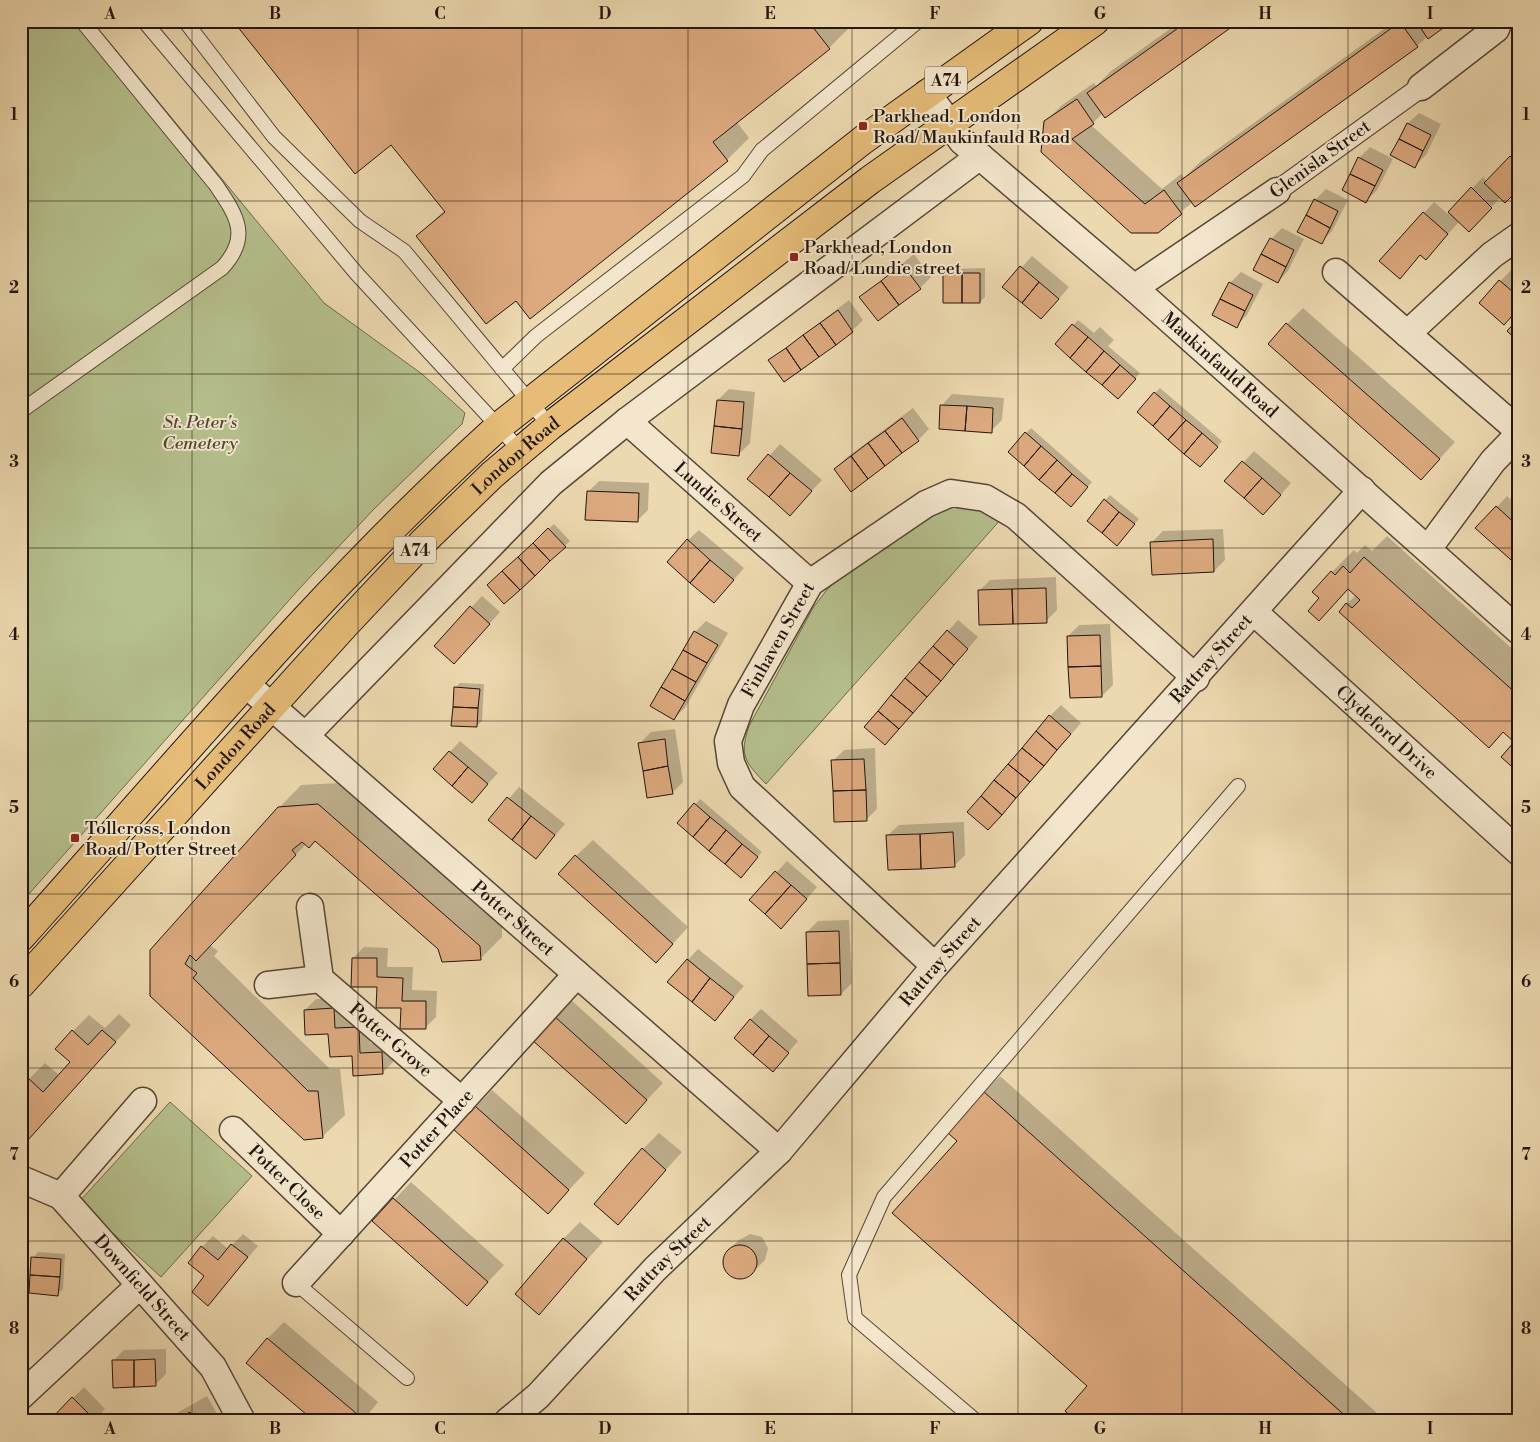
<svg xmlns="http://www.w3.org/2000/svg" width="1540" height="1442" viewBox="0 0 1540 1442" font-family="'Libre Bodoni',serif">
  <rect width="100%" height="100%" fill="#edd9b0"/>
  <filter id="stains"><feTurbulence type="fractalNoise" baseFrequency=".004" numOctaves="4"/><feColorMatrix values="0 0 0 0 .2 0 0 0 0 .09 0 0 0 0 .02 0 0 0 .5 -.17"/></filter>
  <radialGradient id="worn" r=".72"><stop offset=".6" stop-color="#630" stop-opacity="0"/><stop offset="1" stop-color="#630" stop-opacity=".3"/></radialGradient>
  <path fill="#b5c08d" stroke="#6c6a4d" d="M21 21H92L324 303 422 374 465 413 462 424 374 509 299 589 21 903Z
    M944 504 972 507 1002 518 766 784C745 762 739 756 749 726L813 608 829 587Z
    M170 1102 252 1176 161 1277 79 1202Z"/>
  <path fill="#0003" d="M235 21H848L851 26 829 48 737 122 749 138 727 160 530 317 516 299 417 236 445 210 392 143Z
    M1181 21H1238L1103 113 1091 125 1162 189 1181 174 1184 178 1201 161 1395 21H1451L1428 36 1417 46 1196 206 1193 202 1157 231 1045 122 1062 105 1094 83 1096 86 1111 71Z
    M1419 113 1441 124 1426 155 1415 166 1392 155 1408 123Z
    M1370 147 1393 159 1377 190 1366 201 1359 158Z
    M1519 149V188L1501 197 1469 230 1459 222 1436 247 1421 254 1410 266 1424 213 1434 202 1448 214 1483 177 1487 182Z
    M1326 189 1348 200 1332 231 1321 242 1315 200Z
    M1282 228 1304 239 1288 271 1277 282 1271 239Z
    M914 254 931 277 920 288 861 297Z
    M1032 256 1069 287 1052 307 1004 287Z
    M985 268V297L980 302 944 274 950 269Z
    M1511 270 1519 277V308L1480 303Z
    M1241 272 1263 284 1247 315 1236 326 1230 283Z
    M849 300 863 320 852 331 802 367 770 361Z
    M1303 308 1455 442 1421 479 1287 324Z
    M1078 320 1094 333 1100 327 1114 340 1108 346 1140 373 1123 392 1056 344Z
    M1160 388 1222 441 1205 461 1155 393Z
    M729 389 755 392 750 443 739 454 718 400Z
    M952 394 1004 398 1002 420 991 431 942 405Z
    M913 408 929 429 918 440 835 469 846 458Z
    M1031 428 1092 482 1076 501 1026 433Z
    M780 444 822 480 790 514 749 479Z
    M1254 451 1291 483 1274 503 1226 481Z
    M599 481 649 483 648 510 637 521 588 492Z
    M1110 495 1139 519 1122 539 1105 500Z
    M1507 496 1519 506V566L1497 507Z
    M554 524 570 541 504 602 489 585Z
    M1223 529 1225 560 1214 571 1152 542 1163 531Z
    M699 530 744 568 724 591 688 540Z
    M1387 536 1519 655V772L1516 742 1504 731 1489 746 1347 604 1356 595 1349 588 1319 619 1321 598 1332 572 1354 550 1357 553 1365 545 1372 551Z
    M1056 577 1057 610 1046 621 979 591 990 580Z
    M482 596 500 612 465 651 436 645Z
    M958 620 978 637 885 744 948 631Z
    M706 621 728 633 685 708 674 718 695 632Z
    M1110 624 1113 685 1102 696 1068 636 1079 625Z
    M460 683 484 684 482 721 476 726 455 688Z
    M1061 705 1081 723 999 818 1050 716Z
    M675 729 683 782 672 793 640 743 651 732Z
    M460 741 498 773 472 801 450 752Z
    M875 748 877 809 866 820 833 761 844 750Z
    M340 783 502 924V937L480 959 439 949 316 839 306 844 210 945 218 951 214 956 330 1069H340L345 1115 322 1137 151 995 279 808 301 785Z
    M519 787 565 824 536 858 490 820Z
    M700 799 762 852 746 871 679 823Z
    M964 822 965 855 954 866 888 835 899 825Z
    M593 840 688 927 672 945 576 856Z
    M787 861 817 887 792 916 751 900Z
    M849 920 852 983 841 994 807 932 818 921Z
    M364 947 388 948 387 967H413L412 990 437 991 436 1017 425 1028 378 986 353 958Z
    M698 949 744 986 715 1019 688 960Z
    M344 998 369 1016 370 1043 392 1042 393 1062 382 1073 353 1055 305 1010 316 999Z
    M570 999 663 1083 626 1122 533 1039Z
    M761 1009 798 1041 783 1059 750 1020Z
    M119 1014 131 1025 45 1121 27 1110 29 1079 45 1063 59 1075 71 1062 73 1031 89 1015 105 1028Z
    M1000 1076 1386 1421H1078L1088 1386 959 1141 984 1092Z
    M492 1090 585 1173 548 1212 455 1129Z
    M659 1133 682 1152 618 1223 643 1149Z
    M411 1182 504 1265 467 1304 374 1221Z
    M580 1222 603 1242 539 1313 563 1239Z
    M243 1234 258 1246 208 1304 202 1247 213 1236 228 1249Z
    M750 1234 762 1237 768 1248 765 1260 754 1271 743 1278 731 1275 724 1264 727 1251 739 1240Z
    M38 1252 65 1254 63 1289 58 1294 33 1258Z
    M21 1316 29 1324 21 1331Z
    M284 1322 378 1402 363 1421H316L268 1338Z
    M166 1349V1374L155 1385 113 1361 124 1350Z
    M84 1387 105 1409 94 1421H50Z
    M207 1396 221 1421H170L177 1413Z"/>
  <path fill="#ddaa7f" stroke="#23150d" d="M233 21H808L830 49 713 142 728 161 530 319 516 301 486 324 416 236 445 212 391 145 355 174Z
    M1188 21H1240L1105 118 1087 93Z
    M1416 21H1453L1428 39Z
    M1400 22 1418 47 1195 207 1177 183Z
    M1077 99 1094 124 1072 139 1145 204 1164 190 1182 214 1158 233H1131L1041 152 1044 121Z
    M1407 123 1431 135 1423 151 1399 139Z
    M1399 139 1423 151 1415 168 1390 155Z
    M1510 156 1519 164V189L1505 203 1484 183Z
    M1358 157 1383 170 1375 186 1350 174Z
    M1350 174 1375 186 1366 203 1342 190Z
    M1471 187 1492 208 1469 232 1448 212Z
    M1314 199 1338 211 1330 228 1306 215Z
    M1423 212 1448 234 1426 260 1420 255 1400 279 1379 261Z
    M1306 215 1330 228 1322 244 1297 232Z
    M1270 238 1294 250 1286 267 1261 254Z
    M1261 254 1286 267 1278 283 1253 270Z
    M902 264 921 289 899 305 881 281Z
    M1020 266 1039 282 1022 303 1002 287Z
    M943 273H962V303H943Z
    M962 273H980V303H962Z
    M1499 280 1519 297V308L1504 325 1479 303Z
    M881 281 899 305 878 321 859 297Z
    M1039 282 1059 299 1041 319 1022 303Z
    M1229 282 1253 295 1245 311 1220 299Z
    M1220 299 1245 311 1237 328 1212 315Z
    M838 310 853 332 836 345 820 323Z
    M1519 318V342L1507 331Z
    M820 323 836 345 819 357 803 335Z
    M1286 323 1440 459 1421 480 1268 344Z
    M1072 324 1088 337 1070 358 1055 344Z
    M803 335 819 357 801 370 786 348Z
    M1088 337 1104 351 1086 372 1070 358Z
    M786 348 801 370 784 382 768 360Z
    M1104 351 1120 365 1102 385 1086 372Z
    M1120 365 1136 379 1118 399 1102 385Z
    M1154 392 1170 406 1153 426 1137 412Z
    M717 400 744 402 742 429 714 426Z
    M940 405 967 406 965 431 939 429Z
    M967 406 993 408 992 433 965 431Z
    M1170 406 1186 420 1168 440 1153 426Z
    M902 418 919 441 902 453 885 431Z
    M1186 420 1202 433 1184 454 1168 440Z
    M714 426 742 429 739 456 711 453Z
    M885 431 902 453 885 466 868 443Z
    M1025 432 1041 446 1024 466 1008 452Z
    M1202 433 1218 447 1200 467 1184 454Z
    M868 443 885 466 868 479 851 456Z
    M1041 446 1057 460 1039 480 1024 466Z
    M768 454 790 473 769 497 747 479Z
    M851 456 868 479 851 492 834 469Z
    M1057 460 1072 474 1055 493 1039 480Z
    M1242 461 1262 478 1244 498 1224 481Z
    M790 473 812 491 790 516 769 497Z
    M1072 474 1088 487 1071 507 1055 493Z
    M1262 478 1281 495 1263 515 1244 498Z
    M587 491 639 493 638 522 585 520Z
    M1104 499 1119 512 1102 533 1087 521Z
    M1496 506 1519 527V567L1475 528Z
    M1119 512 1135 524 1117 546 1102 533Z
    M548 528 566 547 550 561 533 543Z
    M687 539 710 560 690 583 667 562Z
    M1213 539 1214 572 1152 575 1150 542Z
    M533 543 550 561 535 576 518 557Z
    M518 557 535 576 520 590 502 571Z
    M1364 557 1519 696V773L1501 757 1514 742 1503 732 1489 748 1339 612 1346 603 1352 608 1360 600 1348 589 1319 621 1308 611 1319 598 1312 592 1331 571 1335 575 1343 566 1350 573Z
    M710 560 734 580 714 603 690 583Z
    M502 571 520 590 504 604 487 585Z
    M1046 588 1047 623 1013 624 1012 589Z
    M1012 589 1013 624 979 625 978 590Z
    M470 606 490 624 454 664 434 646Z
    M947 630 968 649 954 665 933 646Z
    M694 631 718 645 707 663 683 650Z
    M1100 635 1101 666 1068 667 1067 636Z
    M933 646 954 665 941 681 919 662Z
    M683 650 707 663 696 682 672 669Z
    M919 662 941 681 927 697 905 678Z
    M1101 666 1102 697 1070 698 1068 667Z
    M672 669 696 682 685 701 661 687Z
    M905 678 927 697 913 713 891 695Z
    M454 687 480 689 478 708 453 707Z
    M661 687 685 701 674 720 650 706Z
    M891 695 913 713 899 729 878 711Z
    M453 707 478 708 477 727 451 726Z
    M878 711 899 729 885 745 864 727Z
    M1049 715 1071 734 1057 750 1036 731Z
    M1036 731 1057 750 1044 766 1022 748Z
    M665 739 668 766 643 771 638 743Z
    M1022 748 1044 766 1030 782 1008 764Z
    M449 751 468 767 452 786 433 769Z
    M864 759 866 790 833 791 831 760Z
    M1008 764 1030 782 1016 798 994 780Z
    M668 766 673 794 647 798 643 771Z
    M468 767 488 784 472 803 452 786Z
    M994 780 1016 798 1002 815 981 796Z
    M866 790 867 821 834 822 833 791Z
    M981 796 1002 815 988 830 967 812Z
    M507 797 531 816 512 840 488 820Z
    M694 803 710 817 693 837 677 823Z
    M318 804 480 946 481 960 442 962 438 949 315 841 309 848 302 842 292 850 296 855 196 961 190 955 185 964 197 973 193 978 308 1091H318L323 1138 304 1140 150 996V950L278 807Z
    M531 816 555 835 536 859 512 840Z
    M710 817 726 830 709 851 693 837Z
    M726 830 742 844 725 864 709 851Z
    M953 832 955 867 921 869 920 834Z
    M920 834 921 869 888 870 886 835Z
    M742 844 758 857 741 878 725 864Z
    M575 855 673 944 656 963 558 874Z
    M775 871 791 885 765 914 749 900Z
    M791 885 807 899 781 929 765 914Z
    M839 931 840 963 807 964 806 932Z
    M352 958H377V977L403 978 402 1001H426V1029H400L401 1008H376L377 987H351Z
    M687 959 710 978 692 1002 667 982Z
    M840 963 841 995 808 996 807 964Z
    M710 978 734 997 715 1021 692 1002Z
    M334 1008 335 1028 359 1027 360 1053 382 1052 383 1074 353 1076 352 1056 330 1057 328 1034 305 1035 304 1010Z
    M553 1015 647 1100 626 1124 531 1039Z
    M750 1019 769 1036 753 1055 734 1038Z
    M72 1030 88 1045 102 1030 116 1042 28 1140 21 1133V1115L26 1110 21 1106V1085L28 1078 43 1092 70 1062 55 1049Z
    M769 1036 789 1053 773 1072 753 1055Z
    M983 1091 1351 1421H1077L1065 1411 1087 1386 892 1213 957 1141 948 1133Z
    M475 1106 569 1190 548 1214 453 1129Z
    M642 1148 666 1170 618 1225 594 1204Z
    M393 1198 488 1282 467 1306 372 1221Z
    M563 1238 587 1259 539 1315 515 1294Z
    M231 1244 248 1257 208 1306 192 1292 204 1276 188 1263 201 1246 218 1260Z
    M723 1262a17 17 0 1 1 34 0a17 17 0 1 1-34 0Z
    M31 1257 61 1259 60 1277 30 1275Z
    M30 1275 60 1277 58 1296 29 1293Z
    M267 1338 363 1419 361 1421H314L246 1363Z
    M155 1359 156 1386 134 1387V1360Z
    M112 1360H134V1387L113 1388Z
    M72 1397 95 1420V1421L50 1420Z
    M190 1412 195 1421H174Z"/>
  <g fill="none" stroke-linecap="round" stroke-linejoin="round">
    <defs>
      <path id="service" d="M144 21 357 274 520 450
        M185 21 274 137 360 221 404 251 550 426
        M502 369 536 336 743 176 762 150 918 21
        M21 411 222 268C251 237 237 216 216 185L82 21
        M296 1283 407 1378
        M976 1421 855 1318 849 1275 884 1197 1238 786"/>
      <path id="pedestrian" d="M1277 191 1421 87"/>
      <g id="minor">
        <path d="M1421 87 1496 29 1499 21"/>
        <path id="s1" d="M927 93 962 141 1134 288 1519 631"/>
        <path d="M1336 272 1519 431"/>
        <path d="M1134 288 1277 191"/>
        <path d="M1407 334 1492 255 1519 236"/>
        <path id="s2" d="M627 421 810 583"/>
        <path d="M1428 549 1493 461 1519 434"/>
        <path id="s3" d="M1254 612 1519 852"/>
        <path id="s4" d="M247 685 779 1151"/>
        <path d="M305 736 551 483 627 421 980 156"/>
        <path id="s5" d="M310 907 320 979 462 1101"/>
        <path id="s6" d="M935 966 742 787 731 763 728 741 741 705 810 583 926 504 951 493 985 498 1016 516 1196 678"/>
        <path d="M268 985 320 979"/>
        <path id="s7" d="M233 1130 341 1234"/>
        <path id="s8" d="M21 1179 61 1196 213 1367 242 1421"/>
        <path d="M61 1196 143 1101"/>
        <path id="s9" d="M296 1283 577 974"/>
        <path d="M21 1396 140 1285"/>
        <path id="s10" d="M508 1421 538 1396 655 1269 779 1151 935 966 1362 490"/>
      </g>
      <g id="primary">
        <path d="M21 937C176 764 326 583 498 427L863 140 1029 21"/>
        <path id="s11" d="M21 984 344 626 424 541 492 475 550 426 870 180 1095 21"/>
      </g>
    </defs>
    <use href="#service" stroke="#564636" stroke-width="16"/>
    <use href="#pedestrian" stroke="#564636" stroke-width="22"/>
    <use href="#minor" stroke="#564636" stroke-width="29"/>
    <use href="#primary" stroke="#23150d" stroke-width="30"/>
    <use href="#service" stroke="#f3e6cc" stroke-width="14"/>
    <use href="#pedestrian" stroke="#f3e6cc" stroke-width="20"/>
    <use href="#minor" stroke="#f3e6cc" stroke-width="26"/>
    <use href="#primary" stroke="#e6bc78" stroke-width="28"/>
  </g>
  <path fill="none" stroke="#23150d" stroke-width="1" stroke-opacity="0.55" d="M192 21V1421M358 21V1421M522 21V1421M688 21V1421M852 21V1421M1018 21V1421M1182 21V1421M1348 21V1421M21 201H1519M21 374H1519M21 548H1519M21 721H1519M21 894H1519M21 1068H1519M21 1241H1519"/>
  <g fill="#8f2418" stroke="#f3e6cc" stroke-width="2">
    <rect x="858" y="121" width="10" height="10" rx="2.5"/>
    <rect x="789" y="252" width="10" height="10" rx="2.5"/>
    <rect x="70" y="833" width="10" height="10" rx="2.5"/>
  </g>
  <g text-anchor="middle" stroke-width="4" stroke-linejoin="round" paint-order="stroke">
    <g fill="#f3e6cc" stroke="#615446" stroke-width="1">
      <rect x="925" y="66.5" width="42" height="27" rx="4"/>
      <rect x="394" y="536.5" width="42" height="27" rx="4"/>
    </g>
    <g font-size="16" font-weight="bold" fill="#23150d">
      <text x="946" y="86">A74</text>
      <text x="415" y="556">A74</text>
    </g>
    <g font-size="18" fill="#23150d" stroke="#f3e6cc" text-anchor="start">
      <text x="873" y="122">Parkhead, London<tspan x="873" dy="21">Road/ Maukinfauld Road</tspan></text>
      <text x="804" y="253">Parkhead, London<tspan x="804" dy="21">Road/ Lundie street</tspan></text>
      <text x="85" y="834">Tollcross, London<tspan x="85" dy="21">Road/ Potter Street</tspan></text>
    </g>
    <g font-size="18" fill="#23150d" stroke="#f3e6cc">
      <text transform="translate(1320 159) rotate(-36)" y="6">Glenisla Street</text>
      <text dy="6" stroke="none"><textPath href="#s1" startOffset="401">Maukinfauld Road</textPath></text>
      <text dy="6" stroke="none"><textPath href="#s11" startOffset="724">London Road</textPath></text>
      <text dy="6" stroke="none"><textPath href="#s2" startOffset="122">Lundie Street</textPath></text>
      <text dy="6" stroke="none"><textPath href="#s6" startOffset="425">Finhaven Street</textPath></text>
      <text dy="6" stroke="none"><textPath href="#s10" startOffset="1038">Rattray Street</textPath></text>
      <text dy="6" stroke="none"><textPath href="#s3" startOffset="179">Clydeford Drive</textPath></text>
      <text dy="6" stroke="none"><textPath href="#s11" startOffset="320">London Road</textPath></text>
      <text dy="6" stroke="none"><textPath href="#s4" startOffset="354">Potter Street</textPath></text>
      <text dy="6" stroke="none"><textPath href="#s10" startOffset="632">Rattray Street</textPath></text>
      <text dy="6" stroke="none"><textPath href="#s5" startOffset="166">Potter Grove</textPath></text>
      <text dy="6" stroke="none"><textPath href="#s9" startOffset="209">Potter Place</textPath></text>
      <text dy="6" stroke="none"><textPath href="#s7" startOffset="75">Potter Close</textPath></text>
      <text dy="6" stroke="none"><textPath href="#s10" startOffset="228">Rattray Street</textPath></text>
      <text dy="6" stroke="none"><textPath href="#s8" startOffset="166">Downfield Street</textPath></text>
    </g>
    <g font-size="18" font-style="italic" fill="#4f4833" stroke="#f3e6cc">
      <text x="200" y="428">St. Peter's<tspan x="200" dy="21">Cemetery</tspan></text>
    </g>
  </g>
  <rect width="1540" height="1442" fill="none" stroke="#edd9b0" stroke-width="55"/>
  <rect x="28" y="28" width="1484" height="1386" fill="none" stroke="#23150d" stroke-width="2"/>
  <g font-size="16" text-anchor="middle" font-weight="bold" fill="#23150d">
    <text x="110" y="19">A</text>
    <text x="275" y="19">B</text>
    <text x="440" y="19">C</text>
    <text x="605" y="19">D</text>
    <text x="770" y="19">E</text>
    <text x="935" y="19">F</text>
    <text x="1100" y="19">G</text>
    <text x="1265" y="19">H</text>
    <text x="1430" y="19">I</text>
    <text x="14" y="120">1</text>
    <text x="1526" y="120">1</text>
    <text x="14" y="293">2</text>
    <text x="1526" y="293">2</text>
    <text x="14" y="467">3</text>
    <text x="1526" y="467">3</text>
    <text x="14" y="640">4</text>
    <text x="1526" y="640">4</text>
    <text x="14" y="813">5</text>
    <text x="1526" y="813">5</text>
    <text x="14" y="987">6</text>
    <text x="1526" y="987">6</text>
    <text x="14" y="1160">7</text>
    <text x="1526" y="1160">7</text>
    <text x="14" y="1334">8</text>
    <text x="1526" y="1334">8</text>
    <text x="110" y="1434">A</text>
    <text x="275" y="1434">B</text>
    <text x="440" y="1434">C</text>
    <text x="605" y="1434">D</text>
    <text x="770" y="1434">E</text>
    <text x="935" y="1434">F</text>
    <text x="1100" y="1434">G</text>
    <text x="1265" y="1434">H</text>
    <text x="1430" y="1434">I</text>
  </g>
  <rect width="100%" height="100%" filter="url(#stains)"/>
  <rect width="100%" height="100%" fill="url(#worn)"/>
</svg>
